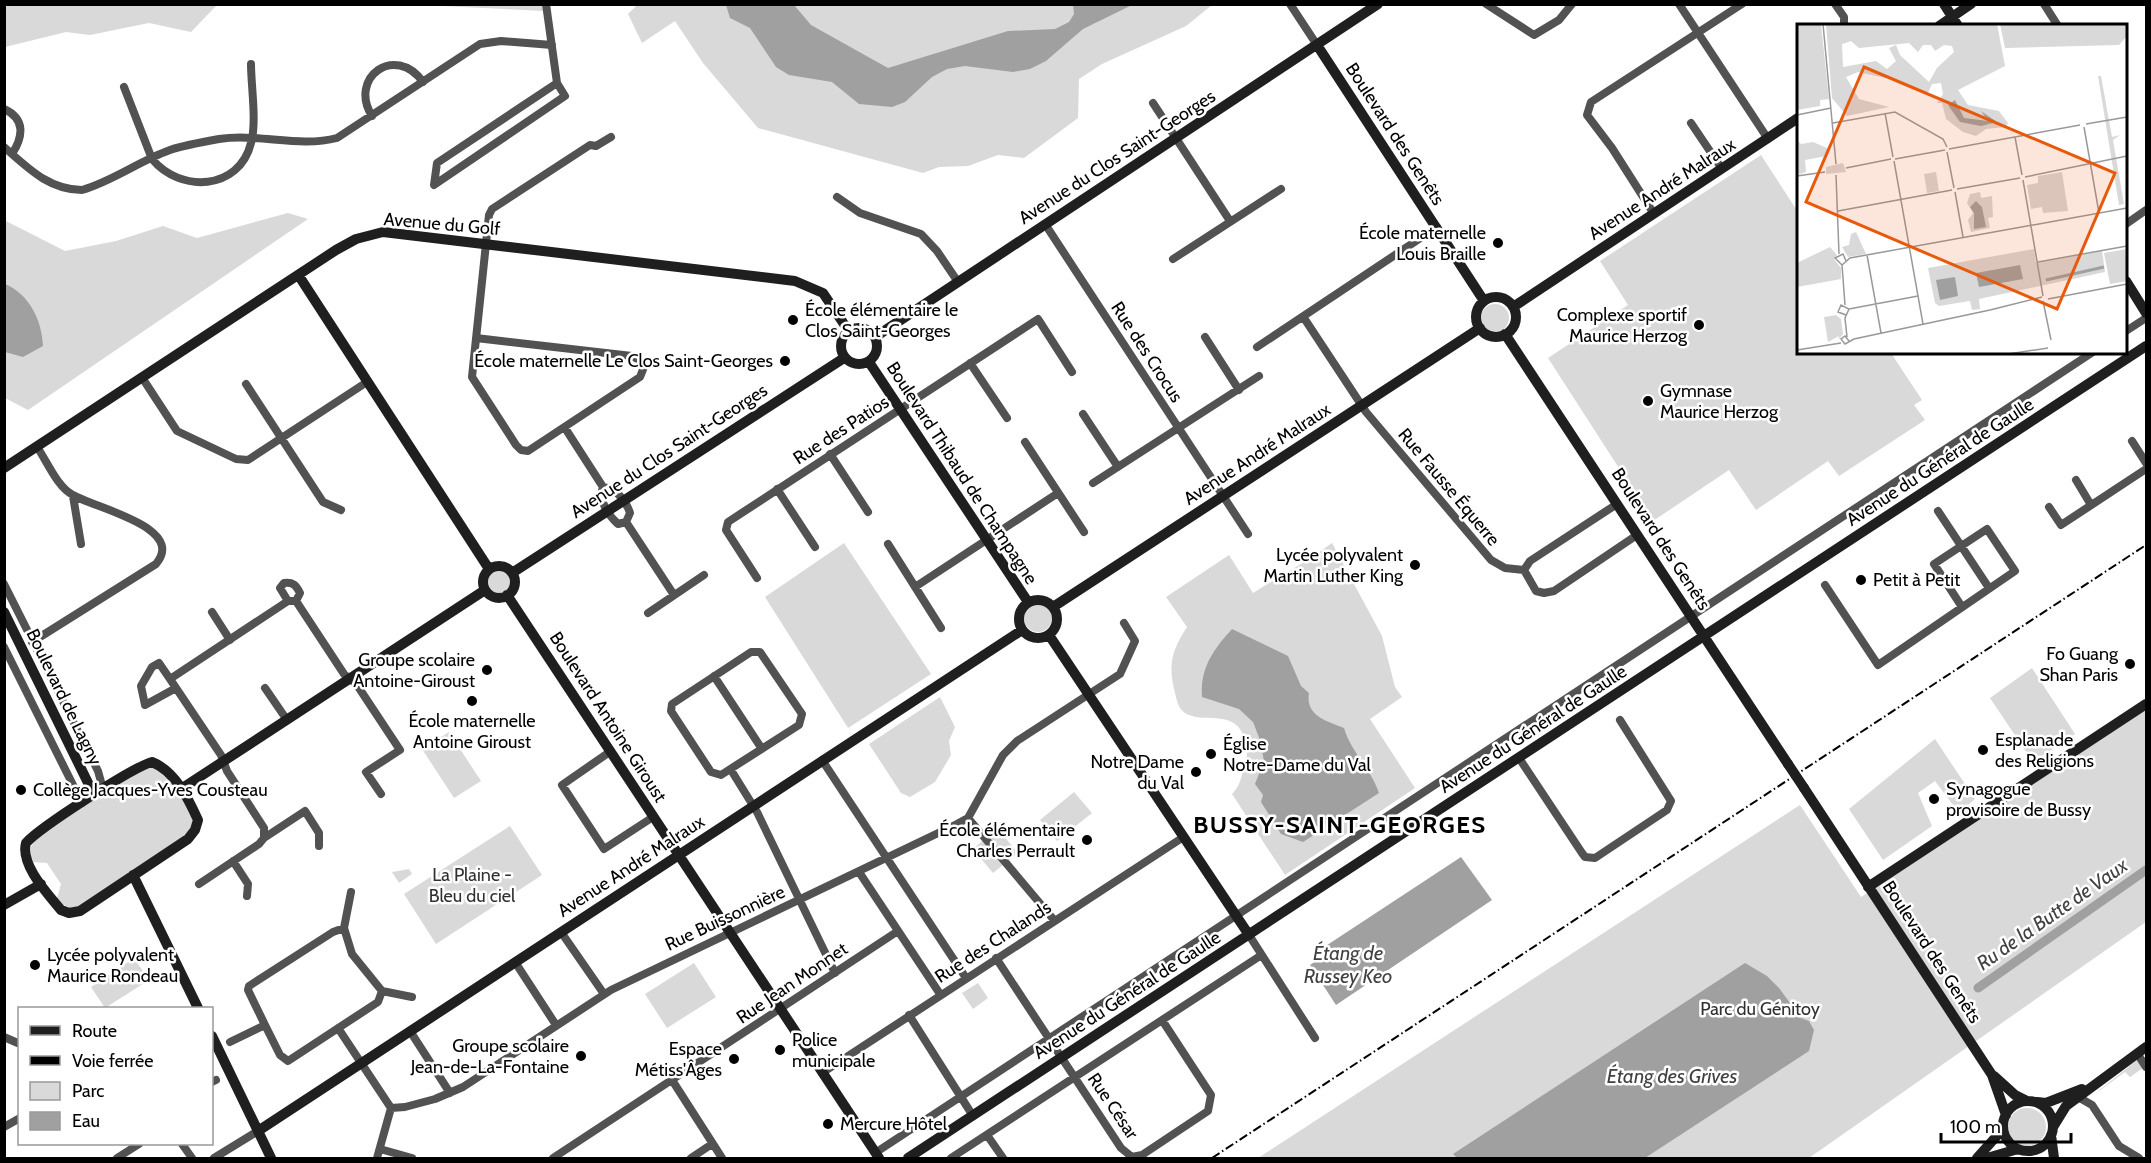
<svg xmlns="http://www.w3.org/2000/svg" width="2151" height="1163" viewBox="0 0 2151 1163" font-family="Cabin,sans-serif">
  <rect width="100%" height="100%" fill="#fff"/>
  <path fill="#d9d9d9" d="M544 4 545 11 420 5Z
    M638 4 1212 5 1186 26 1102 64 1079 79 1078 118 1024 158 998 155 968 166 939 167 923 173 758 128 703 63 675 21 642 43 628 14Z
    M4 5 5 4 234 5 216 6 191 32 149 23 90 35 66 32 5 47Z
    M1761 155 1798 212V352L1891 353 1922 400 1914 405 1925 420 1839 476 1828 461 1756 510 1729 470 1653 521 1548 358 1628 305 1600 261Z
    M288 213 308 219 28 410 5 398 4 220 65 251 116 241 163 226 197 238Z
    M1481 318a14 14 0 1 1 28 0a14 14 0 1 1-28 0Z
    M844 543 931 674 848 728 765 597Z
    M1332 543 1382 636 1395 687 1402 697 1370 719 1415 788 1285 875 1232 794C1241 786 1242 772 1246 761 1248 750 1248 743 1243 734 1231 709 1203 724 1185 713 1178 708 1177 701 1175 693 1168 665 1171 652 1187 627L1166 597 1229 555 1253 593C1280 576 1306 562 1332 543Z
    M488 582a11 11 0 1 1 22 0a11 11 0 1 1-22 0Z
    M1024 618a14 14 0 1 1 28 0a14 14 0 1 1-28 0Z
    M2032 668 2075 734 2033 762 1990 698Z
    M940 697 955 727 949 741 951 755 935 782 910 797 901 793 869 744Z
    M2146 709V922L1809 1158H1258L1800 805 1861 897Z
    M449 732 481 781 454 798 422 749Z
    M1935 739 1975 799 1959 813 1935 781 1918 793 1932 826 1883 860 1849 809Z
    M152 766C165 774 193 805 193 821 193 827 187 832 184 838L79 906 71 908 56 902 61 884 47 863 31 862V847L37 837 143 768Z
    M1074 792 1092 813 1057 841 1040 820Z
    M510 826 542 875 436 944 404 894Z
    M997 828 1018 853 993 873 973 849Z
    M409 869 412 874 399 883 392 872Z
    M134 958 149 980 105 1008 91 987Z
    M694 963 716 997 667 1028 645 994Z
    M978 983 988 998 973 1009 962 993Z
    M2137 1060 2143 1068 2130 1077 2125 1072 2091 1097Z
    M2008 1127a19 19 0 1 1 38 0a19 19 0 1 1-38 0Z"/>
  <path fill="#a0a0a0" d="M726 5H794L811 25 888 68 1008 31 1055 29 1069 22 1074 14 1073 5H1132L1083 29 1046 61 1030 69 1013 72 965 66 947 69 932 77 905 102 892 107 859 104 832 82 789 75 776 67 750 28 730 18Z
    M5 284C29 294 42 320 43 346L23 357 5 352Z
    M1232 629 1288 656 1301 686 1309 693C1305 716 1327 721 1344 728 1351 752 1371 769 1379 793L1303 842 1281 834 1261 802 1263 795 1255 784 1264 761 1260 740 1253 722 1239 709 1202 697C1200 668 1213 650 1232 629Z
    M1461 857 1492 900 1336 1005 1310 965 1316 961 1312 955Z
    M1745 963 1767 976 1779 988 1801 1018 1809 1021 1814 1030 1809 1051 1645 1158H1457L1453 1154Z"/>
  <g fill="none" stroke-linecap="round" stroke-linejoin="round">
    <path stroke="#a0a0a0" stroke-width="9" d="M1978 988 2146 870"/>
    <path stroke="#525252" stroke-width="8" d="M546 4 557 83
      M1290 4 1317 45
      M1486 4 1534 35 1559 20 1572 4
      M1679 4 1768 139
      M1835 4 1844 17V26
      M2044 4 2058 26
      M557 83 565 96 434 185 437 163Z
      M124 87 152 159C180 193 239 191 251 143 257 122 251 86 251 64
      M1153 103 1230 221
      M4 109C26 119 23 137 12 154
      M372 116C348 78 395 43 423 82
      M1691 123 1722 169
      M4 147C28 168 49 190 82 190 113 181 139 161 170 150 185 145 202 142 219 139 258 133 299 148 337 138L480 44 501 41 552 45
      M837 197 860 213 921 234 937 251 958 282
      M1654 214 1612 148 1587 115 1591 102 1742 4
      M1045 224 1248 534
      M2126 224 2146 210
      M1173 259 1281 189
      M1304 318 1366 412 1491 560 1505 568 1524 570
      M2126 331 2146 318
      M1205 337 1239 390
      M476 338 632 356 641 361 644 367 640 377 528 451 521 450 516 445 472 377 489 215 492 209 590 145 596 146 611 137
      M1257 347 1437 227
      M970 363 1007 418
      M143 379 177 431 236 459 248 460 367 382
      M246 384 323 502 341 510
      M1083 414 1118 467
      M565 428 603 487
      M2132 441 2146 463
      M1025 442 1084 532
      M830 454 868 512
      M2076 480 2091 505
      M1093 483 1259 376
      M603 487C616 488 626 501 630 513L626 522 618 524C608 515 598 500 603 487Z
      M777 489 815 547
      M73 496 81 544
      M2049 507 2061 525 2146 469
      M1938 511 1989 588
      M626 522 674 595
      M888 544 941 628
      M1524 570 1536 591 1544 593 1554 591 1637 535
      M1524 570 1530 561 1617 504
      M757 578 726 530 728 522 1038 319 1072 372
      M4 584 98 771 103 789
      M1825 585 1878 665 2015 571 1987 529 1934 564 1962 607
      M915 587 1058 493
      M288 601 280 588 284 583C293 582 296 585 300 593L296 601
      M212 612 230 640
      M648 613 704 575
      M32 642 156 564C187 527 94 508 73 495 57 487 47 461 37 447
      M4 647 82 803
      M751 652H760L802 714 799 725 721 775 711 772 671 711 672 704Z
      M714 676 762 749
      M170 679 159 663 152 667 141 686 145 705 176 688
      M265 688 287 720
      M611 751 562 785 604 849 653 817
      M1519 758 1582 853 1585 857 1595 858 1667 810 1671 801 1620 720
      M822 760 966 978
      M731 770 757 812 835 973
      M968 818 1054 920
      M264 838 305 811 319 833V846
      M233 861 248 884 247 896
      M859 872 940 994
      M199 884 259 844 264 838V828L227 771 221 755 170 679 288 601H296L344 674 357 685 400 750 366 772 381 794
      M344 928 351 892
      M561 932 604 994
      M1249 935 1315 1038
      M996 958 1121 1148 1132 1157 1142 1155 1208 1111 1211 1095 1162 1020
      M515 962 556 1025
      M382 991 412 997
      M909 1015 973 1116
      M338 1028 391 1108
      M410 1031 450 1093
      M4 1037 20 1044
      M230 1042 265 1025 248 990 249 986 333 932 344 928 352 954 382 991 378 1002 288 1061 280 1055 265 1025
      M2137 1053 2146 1067
      M822 1073 1182 838
      M672 1080 722 1158
      M212 1082 216 1080
      M2078 1097 2092 1105 2119 1146 2139 1158
      M391 1108 405 1107 435 1099 463 1087 611 990 957 824 968 818 1003 755 1017 741 1120 674 1135 641 1124 623
      M4 1127 20 1118
      M987 1135 1003 1158
      M182 1144 192 1158
      M380 1149 412 1158
      M875 1153 2093 352
      M117 1158 139 1144
      M214 1158 258 1131
      M377 1158 391 1108
      M553 1158 898 931
      M691 1158 712 1144
      M951 1158 1260 956"/>
    <path stroke="#1f1f1f" stroke-width="10" d="M1944 4 1958 26
      M1939 26 1971 4
      M1317 45 1484 301
      M299 276 489 569
      M2126 281 2146 313
      M1476 317a20 20 0 1 1 40 0a20 20 0 1 1-40 0Z
      M1513 307 1798 118
      M841 346a18 18 0 1 1 36 0a18 18 0 1 1-36 0Z
      M1505 334 1788 764
      M875 337 1378 4
      M869 362 1028 602
      M4 468 336 250 356 239 383 232 795 281 823 293 848 330
      M483 582a16 16 0 1 1 32 0a16 16 0 1 1-32 0Z
      M512 573 844 358
      M507 595 879 1158
      M1019 619a19 19 0 1 1 38 0a19 19 0 1 1-38 0Z
      M1053 607 1480 328
      M4 612 94 795
      M1049 635 1249 935
      M152 762C175 771 188 798 198 820L195 830 188 839 80 911 69 913 61 910C48 894 20 865 26 843 39 828 133 767 152 762Z
      M1804 788 1992 1075 2006 1115
      M181 789 485 590
      M133 875 198 1008
      M1868 887 2146 704
      M4 905 41 884
      M212 1036 271 1158
      M1994 1076 2015 1095 2027 1101
      M2003 1126a25 25 0 1 1 50 0a25 25 0 1 1-50 0Z
      M2037 1102 2046 1103 2082 1089
      M2053 1127 2066 1106 2146 1047
      M258 1131 1022 630
      M2051 1135 2054 1158
      M908 1158 2146 346
      M1977 1158 2003 1129
      M1987 1158 2018 1149"/>
    <path stroke="#000" stroke-width="2" stroke-dasharray="9 3 1.5 3" stroke-linecap="butt" d="M1212 1158 2146 545"/>
    <path stroke="#1f1f1f" stroke-width="10" d="M1788 764 1804 788"/>
  </g>
  <g fill="#000" stroke="#fff" stroke-width="2">
    <circle cx="1498" cy="243" r="6"/>
    <circle cx="793" cy="320" r="6"/>
    <circle cx="1699" cy="325" r="6"/>
    <circle cx="785" cy="361" r="6"/>
    <circle cx="1648" cy="401" r="6"/>
    <circle cx="1415" cy="565" r="6"/>
    <circle cx="1861" cy="580" r="6"/>
    <circle cx="2130" cy="664" r="6"/>
    <circle cx="487" cy="670" r="6"/>
    <circle cx="472" cy="701" r="6"/>
    <circle cx="1983" cy="750" r="6"/>
    <circle cx="1211" cy="754" r="6"/>
    <circle cx="1196" cy="772" r="6"/>
    <circle cx="21" cy="790" r="6"/>
    <circle cx="1934" cy="799" r="6"/>
    <circle cx="1087" cy="840" r="6"/>
    <circle cx="35" cy="965" r="6"/>
    <circle cx="780" cy="1050" r="6"/>
    <circle cx="581" cy="1056" r="6"/>
    <circle cx="734" cy="1059" r="6"/>
    <circle cx="828" cy="1124" r="6"/>
  </g>
  <g text-anchor="middle" stroke-width="5" stroke-linejoin="round" paint-order="stroke">
    <g font-size="18" fill="#000" stroke="#fff">
      <text transform="translate(1395 134) rotate(57)" y="6">Boulevard des Genêts</text>
      <text transform="translate(1117 157) rotate(-33)" y="6">Avenue du Clos Saint-Georges</text>
      <text transform="translate(1662 189) rotate(-33)" y="6">Avenue André Malraux</text>
      <text transform="translate(442 224) rotate(5)" y="6">Avenue du Golf</text>
      <text transform="translate(1147 352) rotate(57)" y="6">Rue des Crocus</text>
      <text transform="translate(841 430) rotate(-33)" y="6">Rue des Patios</text>
      <text transform="translate(669 451) rotate(-33)" y="6">Avenue du Clos Saint-Georges</text>
      <text transform="translate(1257 454) rotate(-33)" y="6">Avenue André Malraux</text>
      <text transform="translate(1940 462) rotate(-33)" y="6">Avenue du Général de Gaulle</text>
      <text transform="translate(962 473) rotate(57)" y="6">Boulevard Thibaud de Champagne</text>
      <text transform="translate(1449 487) rotate(50)" y="6">Rue Fausse Équerre</text>
      <text transform="translate(1661 539) rotate(57)" y="6">Boulevard des Genêts</text>
      <text transform="translate(64 697) rotate(64)" y="6">Boulevard de Lagny</text>
      <text transform="translate(608 717) rotate(57)" y="6">Boulevard Antoine Giroust</text>
      <text transform="translate(1533 729) rotate(-33)" y="6">Avenue du Général de Gaulle</text>
      <text transform="translate(631 866) rotate(-33)" y="6">Avenue André Malraux</text>
      <text transform="translate(725 918) rotate(-25)" y="6">Rue Buissonnière</text>
      <text transform="translate(993 942) rotate(-33)" y="6">Rue des Chalands</text>
      <text transform="translate(1932 952) rotate(57)" y="6">Boulevard des Genêts</text>
      <text transform="translate(792 983) rotate(-34)" y="6">Rue Jean Monnet</text>
      <text transform="translate(1127 995) rotate(-33)" y="6">Avenue du Général de Gaulle</text>
      <text transform="translate(1113 1106) rotate(56)" y="6">Rue César</text>
    </g>
    <g font-size="18" fill="#000" stroke="#fff" text-anchor="end">
      <text x="1486" y="239">École maternelle<tspan x="1486" dy="21">Louis Braille</tspan></text>
      <text x="805" y="316" text-anchor="start">École élémentaire le<tspan x="805" dy="21">Clos Saint-Georges</tspan></text>
      <text x="1687" y="321">Complexe sportif<tspan x="1687" dy="21">Maurice Herzog</tspan></text>
      <text x="773" y="367">École maternelle Le Clos Saint-Georges</text>
      <text x="1660" y="397" text-anchor="start">Gymnase<tspan x="1660" dy="21">Maurice Herzog</tspan></text>
      <text x="1403" y="561">Lycée polyvalent<tspan x="1403" dy="21">Martin Luther King</tspan></text>
      <text x="1873" y="586" text-anchor="start">Petit à Petit</text>
      <text x="2118" y="660">Fo Guang<tspan x="2118" dy="21">Shan Paris</tspan></text>
      <text x="475" y="666">Groupe scolaire<tspan x="475" dy="21">Antoine-Giroust</tspan></text>
      <text x="472" y="727" text-anchor="middle">École maternelle<tspan x="472" dy="21">Antoine Giroust</tspan></text>
      <text x="1995" y="746" text-anchor="start">Esplanade<tspan x="1995" dy="21">des Religions</tspan></text>
      <text x="1223" y="750" text-anchor="start">Église<tspan x="1223" dy="21">Notre-Dame du Val</tspan></text>
      <text x="1184" y="768">Notre Dame<tspan x="1184" dy="21">du Val</tspan></text>
      <text x="1946" y="795" text-anchor="start">Synagogue<tspan x="1946" dy="21">provisoire de Bussy</tspan></text>
      <text x="33" y="796" text-anchor="start">Collège Jacques-Yves Cousteau</text>
      <text x="1075" y="836">École élémentaire<tspan x="1075" dy="21">Charles Perrault</tspan></text>
      <text x="47" y="961" text-anchor="start">Lycée polyvalent<tspan x="47" dy="21">Maurice Rondeau</tspan></text>
      <text x="792" y="1046" text-anchor="start">Police<tspan x="792" dy="21">municipale</tspan></text>
      <text x="569" y="1052">Groupe scolaire<tspan x="569" dy="21">Jean-de-La-Fontaine</tspan></text>
      <text x="722" y="1055">Espace<tspan x="722" dy="21">Métiss'Âges</tspan></text>
      <text x="840" y="1130" text-anchor="start">Mercure Hôtel</text>
    </g>
    <g font-size="18" fill="#303030" stroke="#fff">
      <text x="472" y="881">La Plaine -<tspan x="472" dy="21">Bleu du ciel</tspan></text>
      <text x="1760" y="1015">Parc du Génitoy</text>
    </g>
    <g font-size="20" font-style="italic" fill="#414141" stroke="#fff">
      <text transform="translate(2052 914) rotate(-35)" y="7">Ru de la Butte de Vaux</text>
      <text x="1348" y="960">Étang de<tspan x="1348" dy="23">Russey Keo</tspan></text>
      <text x="1672" y="1083">Étang des Grives</text>
    </g>
    <g font-size="24" font-weight="bold" letter-spacing="1.5" fill="#000" stroke="#fff">
      <text x="1340" y="833">BUSSY-SAINT-GEORGES</text>
    </g>
  </g>
  <g transform="translate(1797 24)">
    <rect width="330" height="330" fill="#fff"/>
    <path d="M0 0H24L32 75 23 76V82L0 86ZM29 0H200L208 42 161 66 171 81 202 87 211 99 209 103 189 105 179 112 166 108 149 95 145 79H140L146 70 144 59 135 60 130 71 102 57 61 48 49 53 62 75 92 83 50 92 35 74ZM54 17 62 24 112 19 121 28 126 21H134L138 27 147 21 155 22 157 28 140 44 132 58 103 31 99 21 92 24 99 37 90 45 79 37 46 43 45 20ZM203 0H330V12L322 21 208 24ZM301 52H304L315 113 323 111 316 116 327 180 322 181ZM0 116 4 120 16 118 30 124V132L8 136 9 148 0 151ZM46 139 49 148 29 150V143ZM139 148 142 167 130 169 127 150ZM265 148 271 187 246 189 245 183 234 185 230 161 241 159V152ZM183 168 184 174 195 172 196 193 191 194 193 204 174 208 171 196 176 189 170 179 173 170ZM59 208 69 230 51 233 45 223 52 221 54 210ZM33 223 40 231 37 235 44 244V255L0 263V239ZM237 225 239 239 305 227 308 248 182 275 183 285 175 286 173 277 142 282 138 279 131 244ZM330 225V257L313 260 307 229ZM39 291 44 295 46 310 41 316 42 312 31 318 27 293Z" fill="#d9d9d9" fill-rule="evenodd"/>
    <path d="M158 76 167 94 191 97 184 87 200 98 184 102 163 98 151 81ZM179 177 185 183 189 203 177 205V189L173 183ZM223 241 226 255 182 263 179 249ZM158 253 161 272 143 276 139 256Z" fill="#a0a0a0"/>
    <path fill="none" stroke="#a0a0a0" stroke-width="3" d="M249 256 307 243"/>
    <path fill="none" stroke="#999" stroke-width="1.5" d="M26 0 39 140M88 89 96 133M0 91 34 84M36 99 98 88 146 115 150 123M289 100 330 93M287 103 302 189M218 113 225 151M152 125 283 101M150 128 157 164M98 135 148 126M97 137 126 300M49 144 94 135M39 151 42 230M0 152 28 148M228 153 330 132M226 156 246 272M160 165 223 154M158 168 166 213M41 187 155 166M70 231 84 309M49 237 46 230 38 234 45 241 53 234 330 184M241 238 330 222M45 241 48 281M251 275 330 260M246 277 254 316M52 285 121 272M193 286 245 273M49 291 41 288 44 281 52 285 48 294 50 313M52 317 48 312 44 315 48 320 57 315 193 286M0 326 44 319M211 330 251 324"/>
    <path fill="#e8590c" fill-opacity="0.15" stroke="#e8590c" stroke-width="3" d="M67 43 318 149 260 285 9 178Z"/>
    <rect width="330" height="330" fill="none" stroke="#000" stroke-width="3"/>
  </g>
  <rect width="2151" height="1163" fill="none" stroke="#000000" stroke-width="12"/>
  <rect x="18" y="1007" width="195" height="138" fill="#ffffff" stroke="#999999" stroke-width="1.5"/>
  <rect x="30" y="1026" width="30" height="9" fill="#1f1f1f" stroke="#999999" stroke-width="1.5"/>
  <text x="72" y="1037" font-size="18" fill="#000000">Route</text>
  <rect x="30" y="1056" width="30" height="9" fill="#000000" stroke="#999999" stroke-width="1.5"/>
  <text x="72" y="1067" font-size="18" fill="#000000">Voie ferrée</text>
  <rect x="30" y="1082" width="30" height="18" fill="#d9d9d9" stroke="#999999" stroke-width="1.5"/>
  <text x="72" y="1097" font-size="18" fill="#000000">Parc</text>
  <rect x="30" y="1112" width="30" height="18" fill="#a0a0a0" stroke="#999999" stroke-width="1.5"/>
  <text x="72" y="1127" font-size="18" fill="#000000">Eau</text>
  <path d="M1941 1133v9h130v-9" fill="none" stroke="#000000" stroke-width="3"/>
  <text x="1950" y="1133" font-size="18" fill="#000000" stroke="#ffffff" stroke-width="4.5" paint-order="stroke">100 m</text>
</svg>
